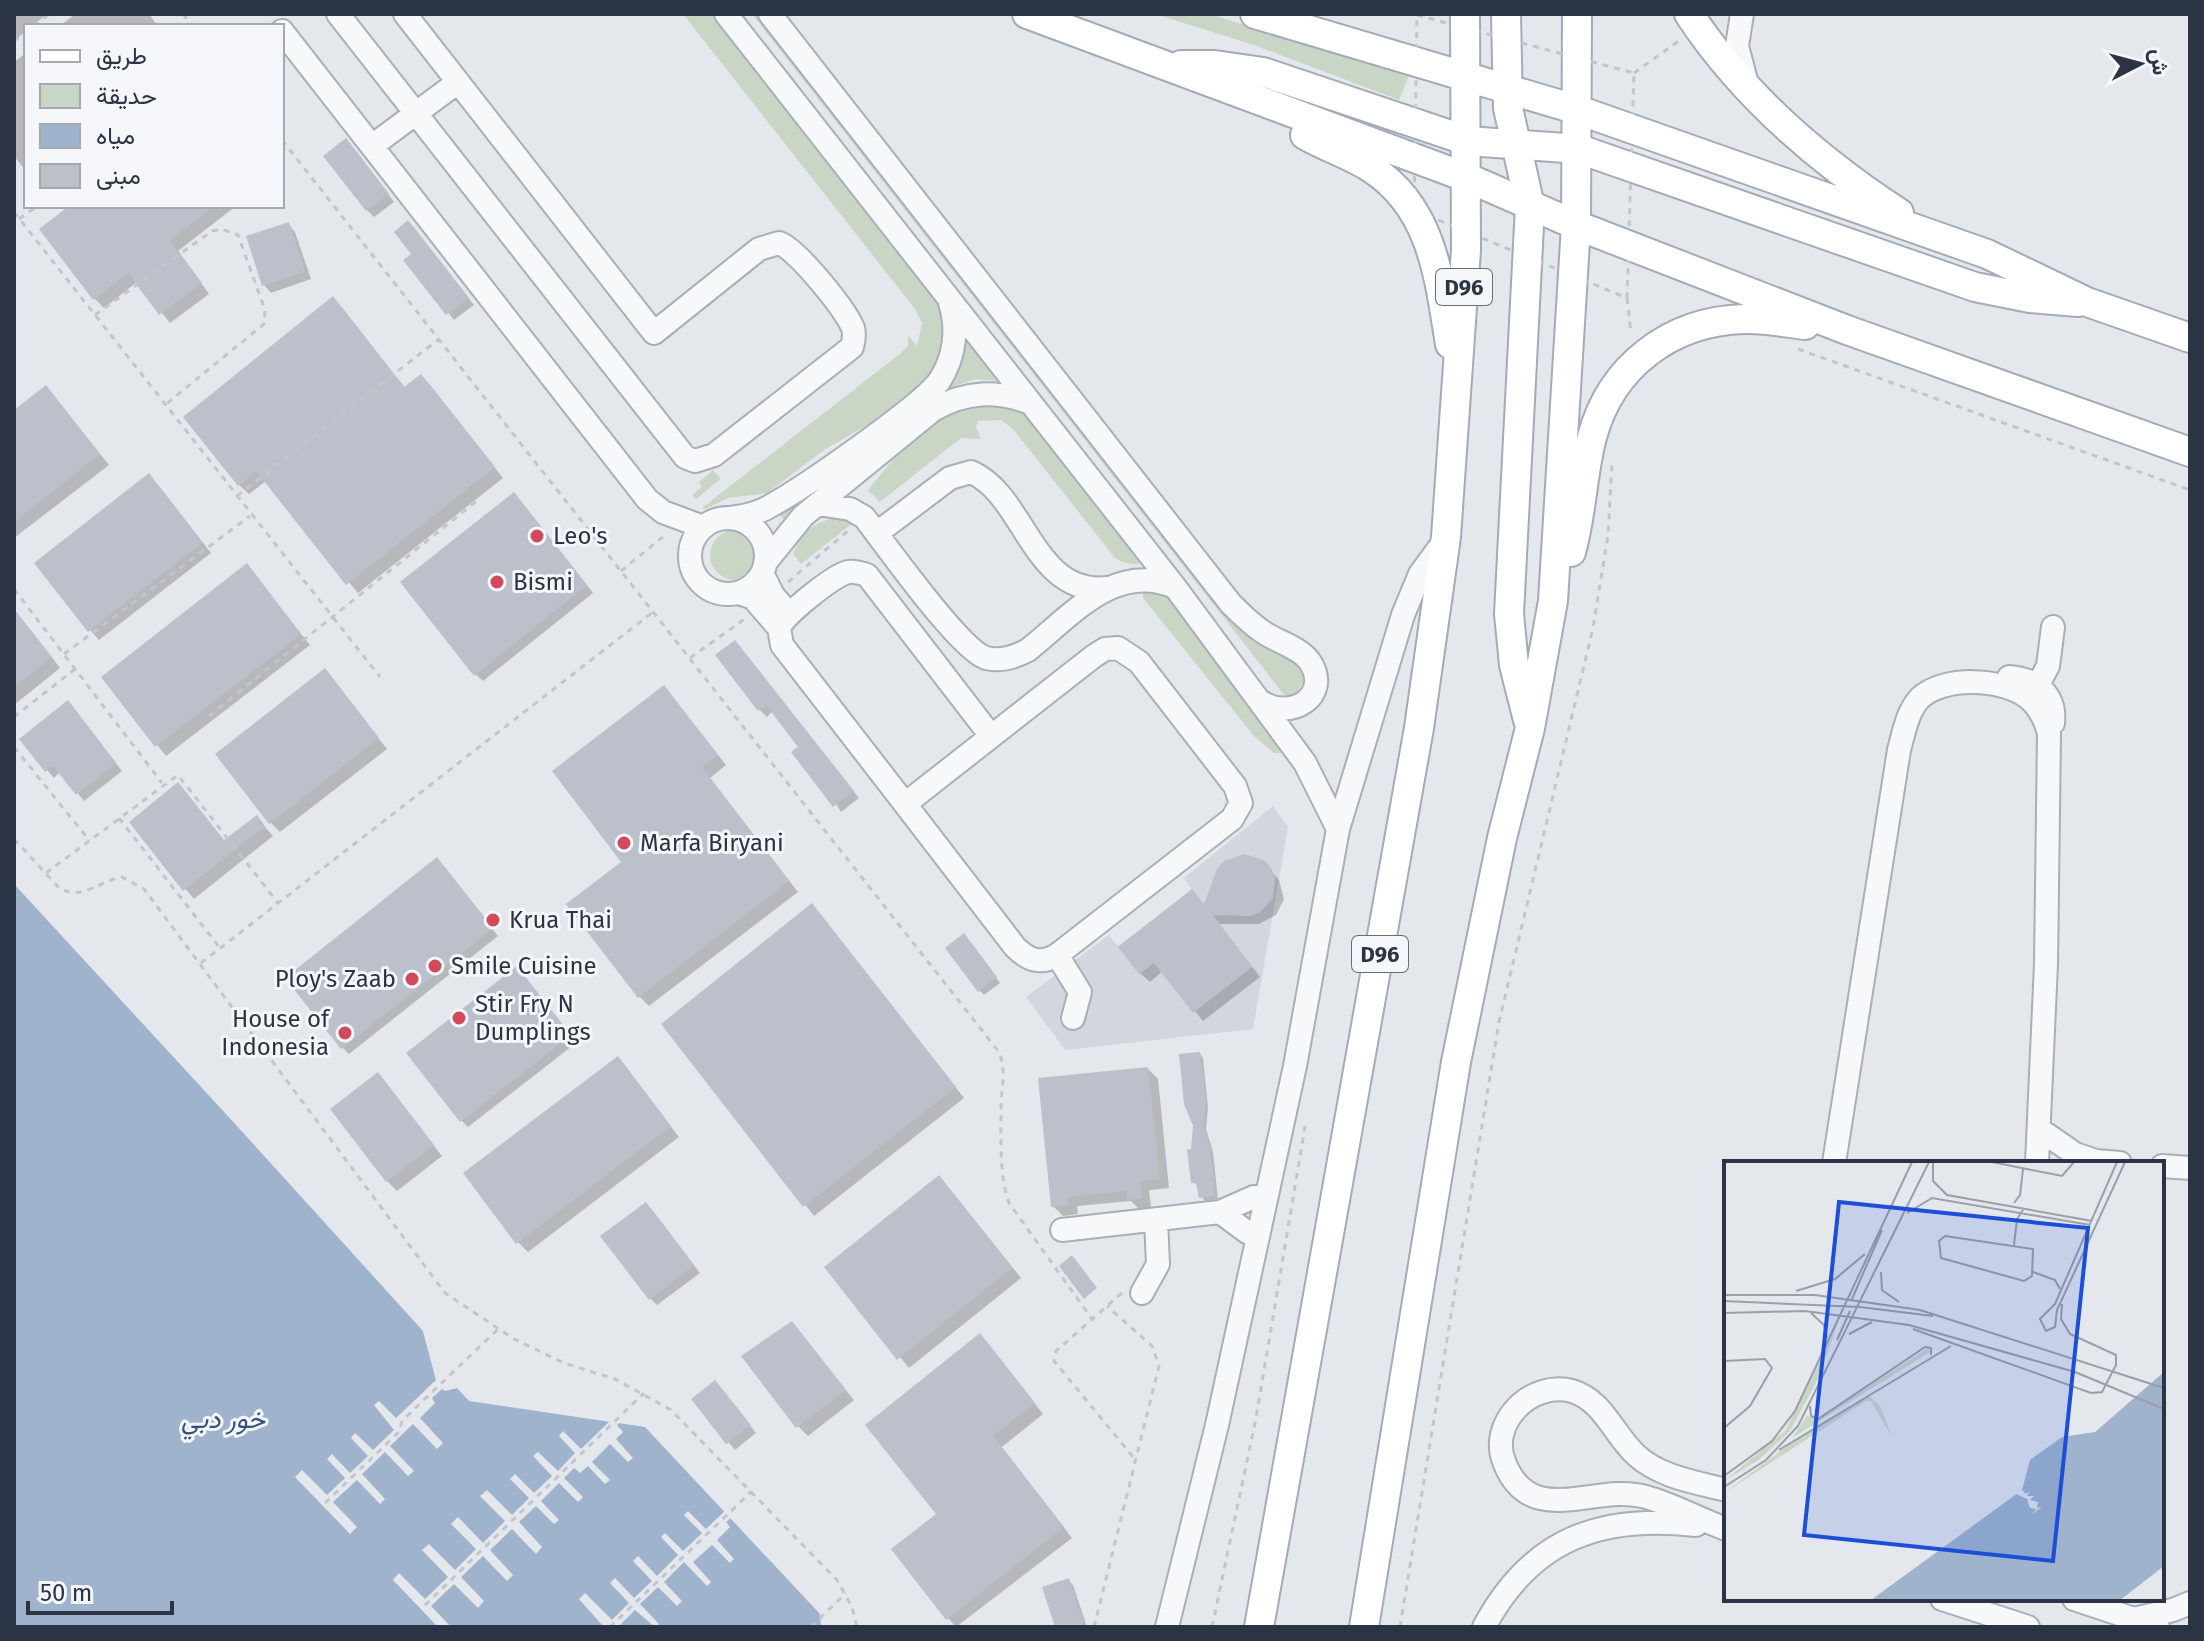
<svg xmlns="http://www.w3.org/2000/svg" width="2204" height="1641" viewBox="0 0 2204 1641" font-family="'Fira Sans',Vazirmatn,sans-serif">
  <rect width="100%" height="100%" fill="#e4e7ec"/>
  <path fill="#d2d6de" d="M1273 806 1288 827 1253 1029 1065 1050 1026 997 1109 935 1118 946 1192 890 1184 878Z"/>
  <path fill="#c9d6c5" d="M683 14H721L949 310 939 371 893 410 824 450 767 493 728 498 705 509 702 508 901 353 908 346V336L917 346 922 323 915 309Z
    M752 14H766L1230 606 1297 655 1307 679 1294 695 1285 696Z
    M1155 14H1209L1409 76 1399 100 1254 45Z
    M967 324 1009 382 975 379 958 385 783 519 780 515 953 378 966 349Z
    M1021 403 1152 559C1137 566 1128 566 1115 558L1013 429 1001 420 978 421 976 427 981 439 961 438 880 502 868 490 909 440 951 406Z
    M713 470 721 479 696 499 692 495 702 487 699 482Z
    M845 518 853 523 801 564 793 554C803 530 819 517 845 518Z
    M710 555a25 25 0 1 1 50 0a25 25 0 1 1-50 0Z
    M1159 584 1291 742 1282 753H1274L1254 736 1143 598V587Z"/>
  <path fill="#9fb4cc" d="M14 884 413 1317 423 1331 438 1386 445 1391 457 1388 469 1401 645 1427 820 1614 821 1627H14Z"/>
  <path fill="#e4e7ec" d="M14 880 415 1314 427 1329 441 1383 457 1388 442 1389 432 1398 435 1403 420 1418 443 1443 437 1449 413 1424 390 1446 414 1471 408 1476 385 1452 362 1474 385 1499 380 1504 357 1480 333 1502 357 1527 350 1534 295 1477 302 1470 327 1495 345 1478 327 1459 332 1454 350 1473 368 1456 351 1438 355 1433 373 1450 394 1430 374 1405 379 1401 396 1418 436 1380 423 1331Z
    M613 1418 623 1419 617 1425 623 1432 616 1439 633 1458 628 1462 610 1444 592 1462 610 1480 605 1484 588 1466 580 1473 574 1468 564 1478 583 1497 578 1502 559 1483 541 1501 559 1520 554 1524 536 1506 519 1522 542 1547 536 1554 512 1529 490 1550 513 1575 507 1581 483 1556 461 1577 484 1601 478 1608 454 1584 431 1606 451 1627H438L393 1580 399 1573 425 1599 448 1577 422 1550 429 1544 455 1570 476 1549 451 1524 458 1517 483 1543 505 1521 480 1496 487 1490 512 1515 529 1498 510 1479 515 1474 534 1493 552 1476 533 1456 538 1452 558 1471 575 1453 559 1436 563 1431 581 1449Z
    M727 1509 733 1516 726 1522 730 1527 717 1540 734 1559 730 1563 712 1545 693 1562 711 1582 707 1586 684 1562 664 1582 682 1601 677 1606 658 1587 640 1604 659 1624 655 1627 635 1610 618 1627H604L579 1599 585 1593 612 1620 629 1603 610 1583 615 1578 634 1598 652 1581 633 1561 638 1556 657 1576 678 1555 661 1537 665 1533 683 1551 702 1533 684 1515 688 1511 706 1529Z"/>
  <path fill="#0003" d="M14 14H47L32 26H26V31L14 41Z
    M75 14H149L158 26H60Z
    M26 53V171L14 156V62Z
    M353 147 394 202 374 217 367 210Z
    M72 206H236L178 251 209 294 170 323 137 282 104 308 95 299 42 230Z
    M288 224 295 232 311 279 271 293 264 285 249 238Z
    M415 229 474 305 454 320 406 260 414 254Z
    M343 309 406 389 421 376 431 386 503 478 358 593 266 481 249 494 239 485Z
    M46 387 109 465 14 538V412Z
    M159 486 211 553 99 640 90 630Z
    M521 502 593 593 483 681 475 674Z
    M247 566 310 645 166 756 104 677Z
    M14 609 60 668 14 705Z
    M741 649 859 798 841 812 801 747 773 711 767 717 760 710 718 656Z
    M325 671 387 749 280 832 270 822Z
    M664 687 726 765 710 778 798 892 649 1006 639 996 624 862Z
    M75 710 122 771 84 801 60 772 54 778 47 770Z
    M257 818 273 836 194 899 131 822 225 842Z
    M444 867 498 936 349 1054 342 1047Z
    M1270 870 1279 880 1284 899 1276 915 1259 924H1219L1260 977 1203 1021 1163 971 1150 982 1140 973 1205 906Z
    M812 905 964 1098 814 1216 663 1024Z
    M968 940 1000 983 984 995 980 991Z
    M524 976 576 1043 468 1127 461 1120Z
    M1200 1054 1203 1058 1208 1107 1206 1129 1213 1152 1218 1199 1204 1201 1199 1186 1193 1182Z
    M618 1058 679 1137 528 1252 518 1242Z
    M1148 1069 1158 1079 1169 1188 1149 1190 1151 1207 1139 1209 1131 1201 1077 1206 1078 1214 1063 1216 1053 1206Z
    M378 1075 442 1156 397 1191 387 1181Z
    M949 1188 1021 1278 909 1368 827 1268Z
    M653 1211 700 1273 657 1305 650 1298Z
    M792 1323 854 1400 808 1436 798 1426Z
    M990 1346 1043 1414 1002 1447 1072 1538 956 1627 948 1618 939 1515Z
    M722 1389 756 1433 735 1450 693 1399Z
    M1069 1581 1073 1585 1087 1627H1057Z"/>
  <path fill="#bbc0ca" d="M346 138 389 194 366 211 323 156Z
    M69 206H214L170 240 202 283 159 315 128 273 93 300 39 229Z
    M408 220 469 298 446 315 403 260 411 254 394 232Z
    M289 222 305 272 262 286 246 236Z
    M333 296 404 387 421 374 495 467 346 585 256 471 238 486 183 417Z
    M46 385 100 454 14 522V410Z
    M149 473 202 543 88 632 34 563Z
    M514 492 587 585 474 676 400 582Z
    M247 563 301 634 155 747 101 677Z
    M14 609 52 657 14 687Z
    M735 640 854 791 833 807 791 752 798 747 766 705 758 711 715 655Z
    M325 668 379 738 269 824 215 754Z
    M664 685 718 755 702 767 789 881 638 998 566 904 621 862 552 771Z
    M68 700 116 763 76 795 53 766 45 772 19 739Z
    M178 782 224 840 257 815 265 826 183 891 129 822Z
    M1244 854 1264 860 1271 868 1275 878 1273 898 1259 913 1249 916 1213 915 1252 967 1193 1013 1154 963 1139 974 1118 947 1192 889 1204 904 1217 869 1224 861Z
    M437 857 493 928 341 1049 285 978Z
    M812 903 956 1087 803 1207 661 1024Z
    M964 933 997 977 978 992 945 948Z
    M517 966 571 1035 460 1122 406 1053Z
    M1200 1052 1206 1102 1203 1124 1210 1146 1215 1196 1199 1198 1196 1183H1191L1187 1150 1191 1149 1193 1126 1184 1104 1179 1054Z
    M618 1056 671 1126 516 1244 463 1173Z
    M1148 1067 1160 1179 1140 1181 1142 1198 1127 1200V1191L1068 1197 1069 1205 1051 1207 1038 1078Z
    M378 1072 434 1145 386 1182 330 1109Z
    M939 1175 1012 1268 897 1360 824 1267Z
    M646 1202 694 1265 649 1300 600 1236Z
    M1072 1255 1097 1288 1084 1299 1059 1266Z
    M792 1321 846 1390 796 1428 741 1356Z
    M980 1333 1035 1403 993 1436 1064 1527 946 1620 891 1549 936 1514 865 1425Z
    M715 1380 751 1425 726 1444 691 1399Z
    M1069 1578 1085 1627H1055L1042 1587Z"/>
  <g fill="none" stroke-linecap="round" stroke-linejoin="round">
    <defs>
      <path id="minor" d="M338 14 685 457 695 461 714 455 852 347C854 340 855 335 853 328 845 309 797 249 779 243L759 249 654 333 405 14
        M726 14 1175 587 1305 763 1338 829
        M770 14 1231 604C1241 614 1251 624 1263 632 1278 642 1301 648 1310 662 1332 696 1290 722 1260 701
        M1742 14 1737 46 1747 84
        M282 31 647 499 663 512 703 527
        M372 146 458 82
        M818 504 850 509 864 517C886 545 959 649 986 658 1001 662 1015 657 1028 650 1071 616 1115 561 1175 587
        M731 518C746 516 760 513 772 505 803 488 923 405 940 380 955 356 958 329 950 303
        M690 556a38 38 0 1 1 76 0a38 38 0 1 1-76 0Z
        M877 533 950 478 971 472C1025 495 1033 596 1107 588
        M765 563 803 516 933 410C966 391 996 390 1031 403
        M762 573 773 595 789 614
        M739 593 753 598 779 628
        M1118 648 1139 662 1235 786 1241 803 1232 819 1057 955C1040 965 1028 960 1015 947L905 804 1094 656 1105 649Z
        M2009 677C2036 679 2056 694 2053 723
        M2038 685 2048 666 2053 627
        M905 804 782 645 779 628C785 614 833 576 848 572 855 571 861 573 867 575L991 736
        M1057 955 1080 992 1073 1018
        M2039 1129 2075 1154 2096 1161 2120 1163
        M1834 1163 1899 750C1904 732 1907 712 1920 698 1943 676 2002 678 2027 697 2039 706 2045 719 2049 733L2046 964 2037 1163
        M2162 1166 2190 1168
        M1220 1212 1247 1232 1258 1236
        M1062 1230 1220 1212 1254 1197H1266
        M1142 1293 1158 1264 1156 1220
        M1726 1490C1695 1482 1660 1477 1636 1455 1614 1435 1603 1400 1572 1391 1531 1380 1487 1424 1505 1464 1532 1530 1596 1482 1646 1497 1674 1505 1699 1519 1726 1529
        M1942 1599 2028 1627
        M2074 1599 2158 1627
        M2138 1618 2173 1610 2190 1603
        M1167 1627 1217 1425 1295 1066 1338 829 1403 615 1420 574 1445 540
        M1484 1627C1531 1539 1600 1514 1696 1525"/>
      <path id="major" d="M1027 14 1468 178 1576 225 1847 330 2190 452
        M1255 14 1578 110 1987 254 2087 302 2190 338
        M1506 14 1508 108 1530 206 1509 614 1514 665 1528 720
        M1689 14C1743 96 1818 160 1899 213
        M1181 65H1215L1263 72 1468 141 1579 149 1975 287 2030 298 2078 302
        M1305 135C1326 147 1351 155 1371 168 1433 208 1439 278 1450 344
        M1571 552C1582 514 1582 475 1592 437 1611 366 1671 321 1744 319 1765 318 1786 323 1805 325
        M1259 1627 1419 728 1446 537 1466 250 1465 14
        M1364 1627 1456 1062 1502 838 1530 728 1553 601 1576 225 1577 14"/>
    </defs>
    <use href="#minor" stroke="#a9aeb7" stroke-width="26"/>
    <use href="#major" stroke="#a3abb8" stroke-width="32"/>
    <path stroke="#c2c5cb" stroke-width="3" stroke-dasharray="6 6" stroke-linecap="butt" d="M183 14 193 26
      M1417 15 1634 73 1627 298 1414 210Z
      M34 26 49 14
      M14 41 26 32
      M1634 73 1680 40
      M282 140 999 1052C1007 1073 1001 1088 1001 1108 1001 1139 999 1174 1009 1203L1092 1319
      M14 212 380 677
      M19 219 37 206
      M1627 298 1631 334
      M95 315 212 231 221 229 238 235 265 310 264 324 165 405
      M1798 349 2190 490
      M237 496 439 339
      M621 571 664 536
      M788 582 849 530
      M14 589 162 783
      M64 654 250 516
      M690 658 746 618
      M209 716 478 500
      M14 717 75 669
      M14 747 89 840
      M119 818 220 948
      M14 839 60 889C85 900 98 881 122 877L144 889 445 1293 514 1339 564 1363 615 1379 671 1410 837 1580 852 1607 857 1627
      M46 873 178 775 278 903
      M201 963 653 612
      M1122 1293 1056 1351 1054 1361 1134 1458
      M325 1503 399 1432 402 1421 497 1330
      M425 1605 644 1393
      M610 1627 752 1491
      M811 1627 846 1593
      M1094 1627 1159 1366 1152 1346 1107 1306
      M1212 1627 1256 1418 1306 1121
      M1400 1627 1499 1022 1593 628 1608 535 1612 463"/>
    <use href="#minor" stroke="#f7f8fa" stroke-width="22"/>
    <use href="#major" stroke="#fff" stroke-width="28"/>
  </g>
  <g fill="#d1495b" stroke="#f4f6f9" stroke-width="3">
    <circle cx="537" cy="536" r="8"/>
    <circle cx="497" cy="582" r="8"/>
    <circle cx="624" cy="843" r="8"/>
    <circle cx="493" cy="920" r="8"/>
    <circle cx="435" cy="966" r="8"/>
    <circle cx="412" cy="979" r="8"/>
    <circle cx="459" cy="1018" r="8"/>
    <circle cx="345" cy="1033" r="8"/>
  </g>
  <g text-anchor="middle" stroke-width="6" stroke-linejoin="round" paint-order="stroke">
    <g fill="#f4f6f9" stroke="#676e7b" stroke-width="2">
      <rect x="1436" y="269" width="56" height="36" rx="6"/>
      <rect x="1352" y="936" width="56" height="36" rx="6"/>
    </g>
    <g font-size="22" font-weight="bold" fill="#2b3445">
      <text x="1464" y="295">D96</text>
      <text x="1380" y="962">D96</text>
    </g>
    <g font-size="24" fill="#2b3445" stroke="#f4f6f9" text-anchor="start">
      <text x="553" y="544">Leo's</text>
      <text x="513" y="590">Bismi</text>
      <text x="640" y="851">Marfa Biryani</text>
      <text x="509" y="928">Krua Thai</text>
      <text x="451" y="974">Smile Cuisine</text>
      <text x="396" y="987" text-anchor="end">Ploy's Zaab</text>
      <text x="475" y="1012">Stir Fry N<tspan x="475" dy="28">Dumplings</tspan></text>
      <text x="329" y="1027" text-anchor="end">House of<tspan x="329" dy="28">Indonesia</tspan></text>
    </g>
    <g font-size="26" font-style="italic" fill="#34527a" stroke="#f4f6f9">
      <text x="223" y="1428">خور دبي</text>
    </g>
  </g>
  <g transform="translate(1724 1161)">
    <rect width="440" height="440" fill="#e4e7ec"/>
    <path d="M114 162 94 218 66 270 36 298 0 320 61 270ZM204 187 206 191 68 277 83 255 93 259ZM145 235 156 245 168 276 147 240H142L0 332 70 280Z" fill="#c9d6c5"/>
    <path d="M440 211V405L404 433 396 439H147L298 329 306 299 338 276 371 271Z" fill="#9fb4cc"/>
    <path d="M295 326 302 333 306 330 303 335H310L306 339 314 341 313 347 318 346 308 353 312 348 306 347 303 338 288 331 202 395Z" fill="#e4e7ec"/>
    <path fill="none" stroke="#9a9fa9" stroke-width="2" d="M209 1V20L223 34 368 60M268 1 338 15 350 1M393 1 331 143 316 158 322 170 331 166 333 149 401 1M290 42 296 34 299 8M183 52 208 37 366 64M221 75 309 88 308 115 300 120 217 97 215 80ZM290 84 293 58 299 49M157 111 158 129 175 141M309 111 331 119 336 128M72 130 111 118 141 93M0 134H91L196 149 440 227M128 138 158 69M0 140 136 146 209 155M0 152 81 150 185 164 351 211 440 248M87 152 100 164 103 177M189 168 367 232 378 231 392 204V194L346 173 337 158 338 143M125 173 148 161M113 179 126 150M0 200 41 198 48 207 26 245 0 267M86 245 87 255 94 258 201 186 207 187V194M55 289 227 185M0 315 48 280 71 250 188 1M0 326 42 299 74 265 205 1"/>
    <path fill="#1d4ed8" fill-opacity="0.15" stroke="#1d4ed8" stroke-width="4" d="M115 41 364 67 329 400 80 374Z"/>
    <rect width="440" height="440" fill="none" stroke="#2b3445" stroke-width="4"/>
  </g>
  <rect width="2204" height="1641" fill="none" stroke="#2b3445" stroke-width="32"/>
  <rect x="24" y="24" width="260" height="184" fill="#f4f6f9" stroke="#a4a8b1" stroke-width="2"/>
  <rect x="40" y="50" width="40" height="12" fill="#ffffff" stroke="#a4a8b1" stroke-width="2"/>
  <text x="96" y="64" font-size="24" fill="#2b3445">طريق</text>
  <rect x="40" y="84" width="40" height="24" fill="#c9d6c5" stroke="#a4a8b1" stroke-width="2"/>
  <text x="96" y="104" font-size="24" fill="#2b3445">حديقة</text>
  <rect x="40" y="124" width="40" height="24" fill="#9fb4cc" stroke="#a4a8b1" stroke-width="2"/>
  <text x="96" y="144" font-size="24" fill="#2b3445">مياه</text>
  <rect x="40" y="164" width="40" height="24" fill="#bbc0ca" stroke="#a4a8b1" stroke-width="2"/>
  <text x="96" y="184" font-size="24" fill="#2b3445">مبنى</text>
  <g transform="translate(2140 64) rotate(84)" stroke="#f4f6f9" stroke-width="6" paint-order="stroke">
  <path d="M0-6L14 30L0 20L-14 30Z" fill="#2b3445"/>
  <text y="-12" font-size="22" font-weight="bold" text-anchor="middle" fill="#2b3445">ش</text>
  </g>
  <path d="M28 1601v12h144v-12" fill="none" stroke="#2b3445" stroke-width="4"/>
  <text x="40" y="1601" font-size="24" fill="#2b3445" stroke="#f4f6f9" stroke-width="6" paint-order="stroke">50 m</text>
</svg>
